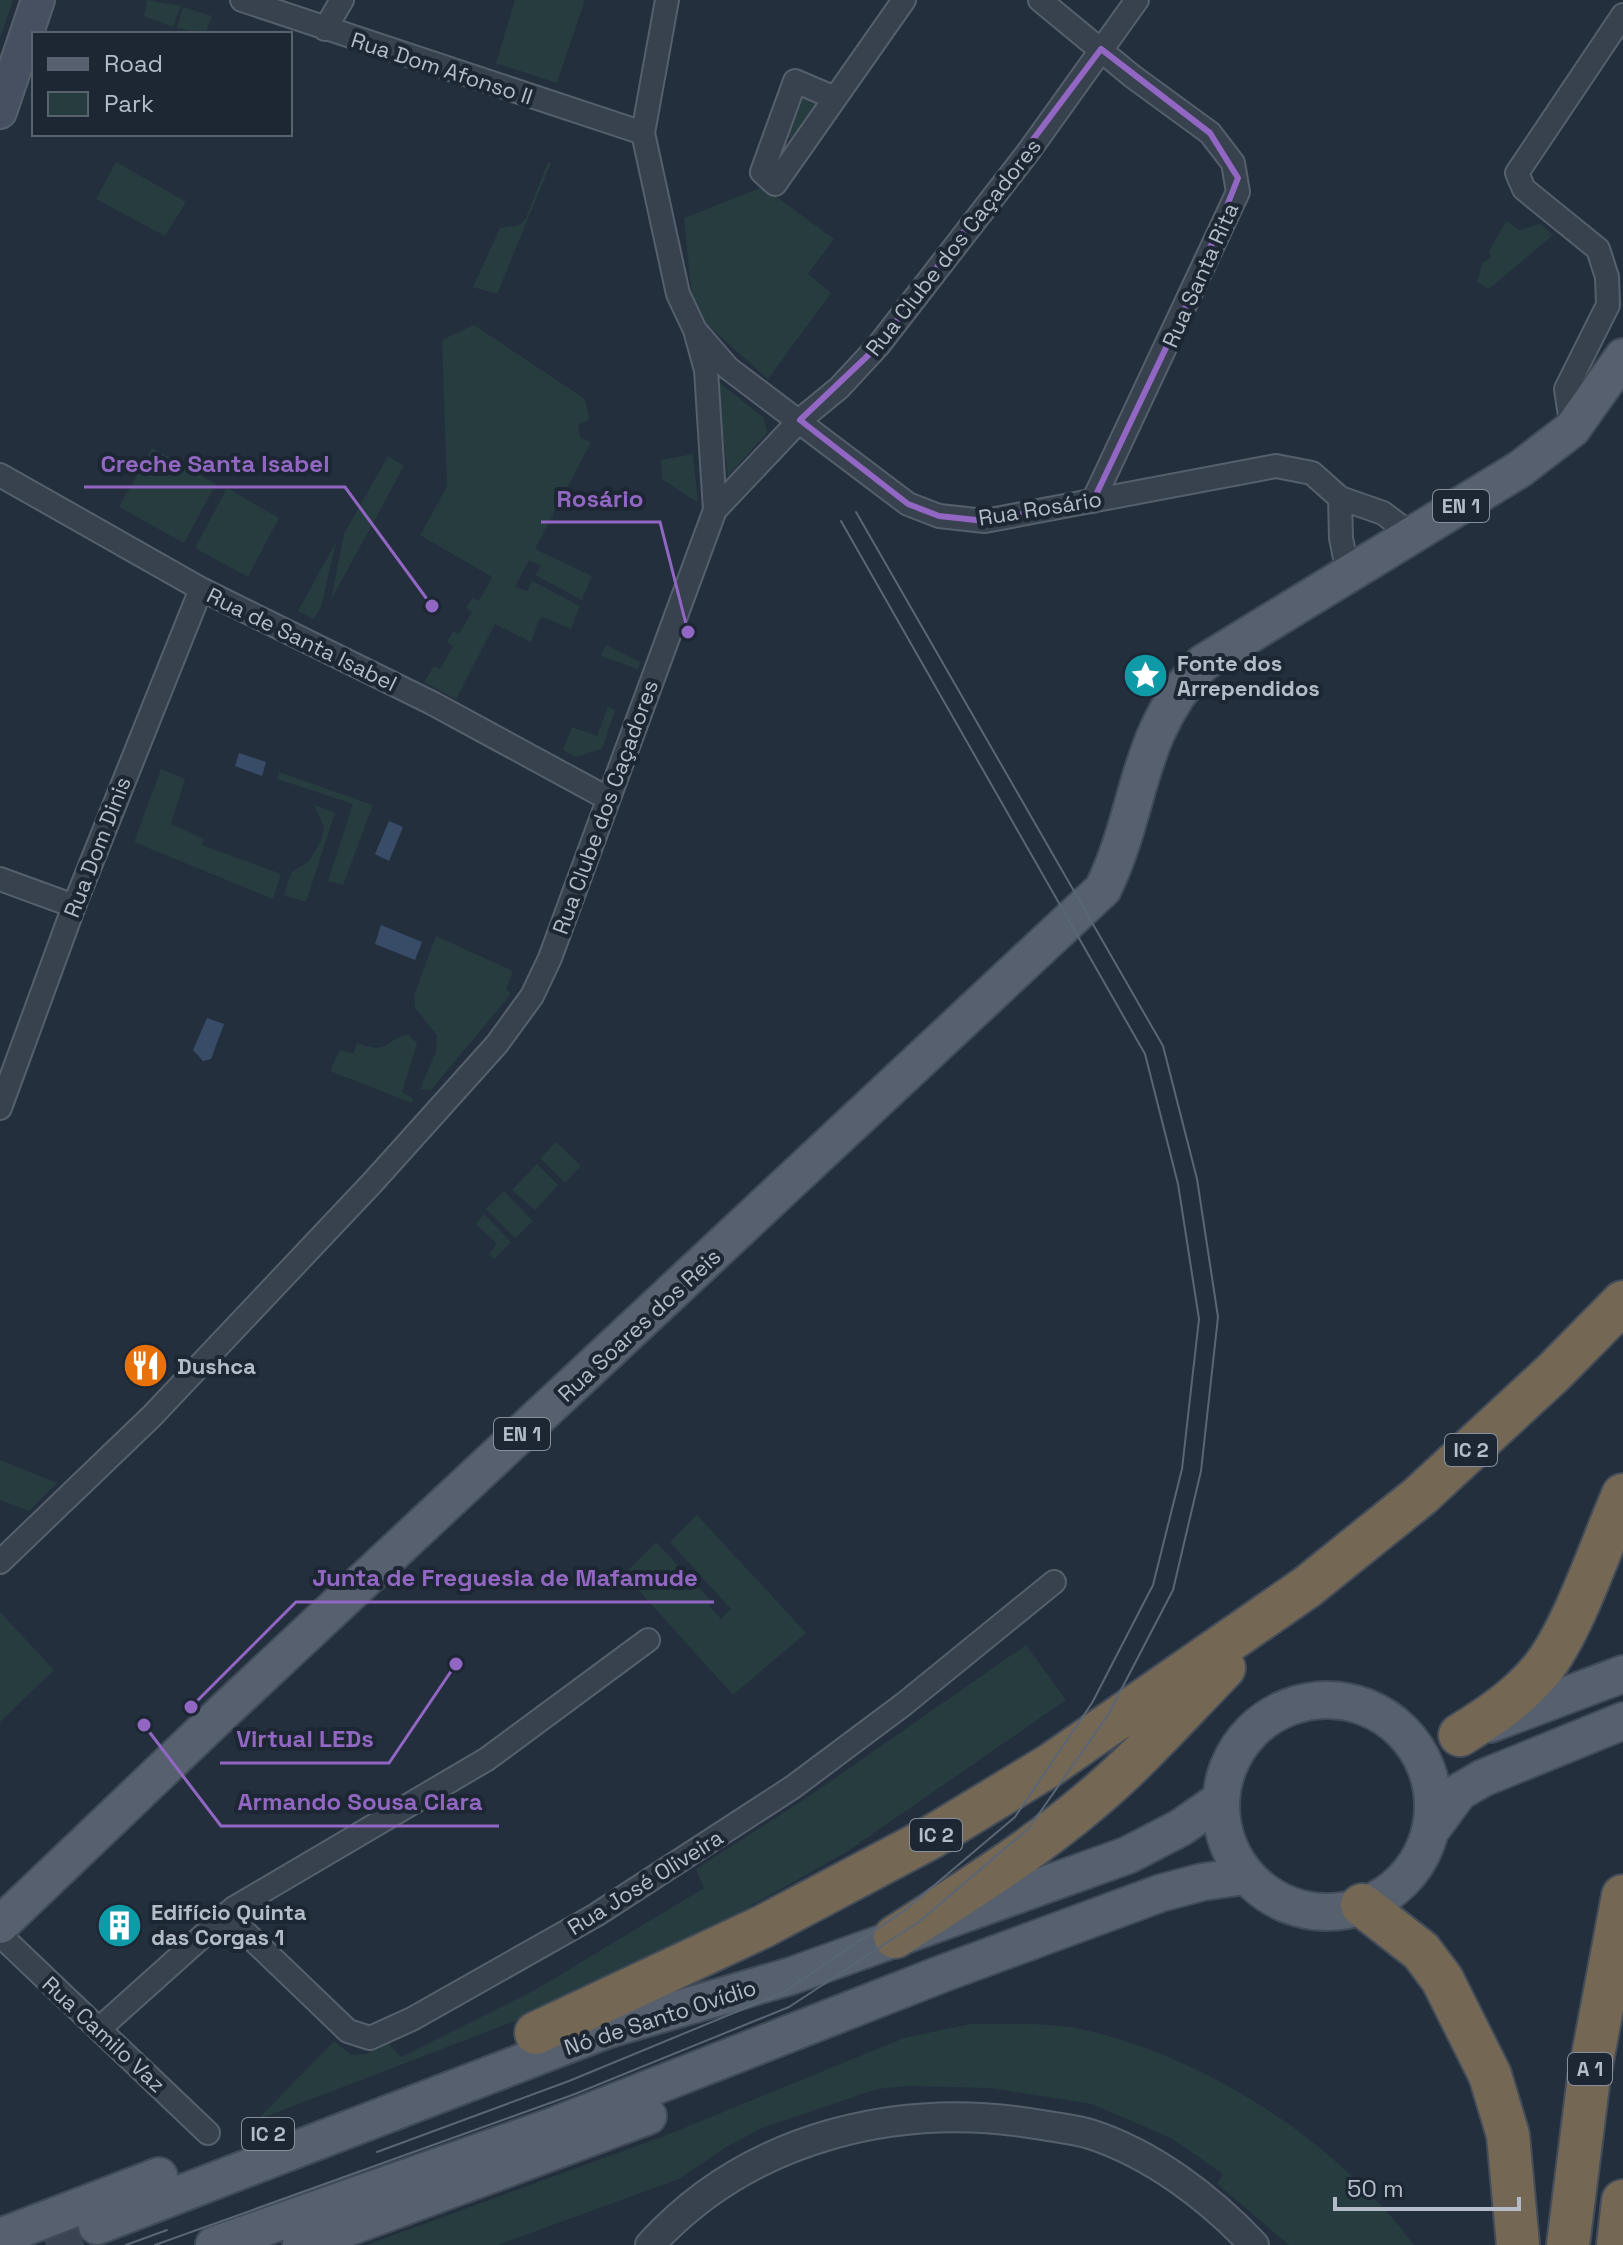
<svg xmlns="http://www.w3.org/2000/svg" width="1623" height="2245" viewBox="0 0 1623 2245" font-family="'Space Grotesk',sans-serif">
  <rect width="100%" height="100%" fill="#242f3e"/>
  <path fill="#263c3f" d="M0 0H13L0 38Z
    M147 0 181 6 173 27 144 16Z
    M515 0H585L557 83 496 63Z
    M183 7 212 16 205 34 177 28Z
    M799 94 819 105 795 137 789 138 785 132Z
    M116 162 186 202 165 236 96 199Z
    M548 162 551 163 497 294 473 287 500 228 519 225 525 220Z
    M763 187 834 239 808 274 831 293 768 379 705 323 692 298 684 218Z
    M1506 221 1520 230 1540 224 1553 235 1489 289 1477 282 1482 264 1491 257 1489 251Z
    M474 325 585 399 589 420 578 425 580 437 591 442 535 549 592 576 582 600 535 575 541 566 529 560 515 587 527 591 532 581 580 606 571 629 543 617 539 620 531 642 495 624 456 699 424 682 434 666 440 669 453 646 447 642 453 631 459 634 472 612 466 608 472 598 479 601 492 577 420 535 447 487 442 340Z
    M720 383 764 418 767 433 728 476 717 384Z
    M152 448 216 484 184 543 119 507Z
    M693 454V455L698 503 662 479 661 460Z
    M388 456 404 466 331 600 344 534Z
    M227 488 279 518 248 577 195 548Z
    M336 542 321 607 314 619 298 611Z
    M606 645 640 662 638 669 601 656Z
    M608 707 615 710 602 749 575 757 563 750 572 727 597 736Z
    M161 769 185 779 171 824 204 839 202 845 281 874 273 899 134 842Z
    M279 772 373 805 343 885 328 881 353 804 277 779Z
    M314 805 335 813 306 902 284 895 291 873 309 861 321 841 324 828Z
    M436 936 513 971 506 990 511 993 506 1000 431 1090 420 1089 436 1051 437 1035 415 1008 414 995Z
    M408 1034 417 1043 402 1092 413 1099 412 1103 330 1071 340 1050 353 1054 357 1043C390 1055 383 1041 408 1034Z
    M556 1142 581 1166 565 1183 540 1158Z
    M537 1164 558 1185 535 1210 512 1190Z
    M504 1191 533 1221 515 1238 486 1209Z
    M484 1214 511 1242 494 1259 489 1254 497 1244 476 1224Z
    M0 1460 57 1483 29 1511 0 1500Z
    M697 1515 806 1633 733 1695 624 1574 656 1542 712 1602 709 1606 721 1619 731 1609 670 1542Z
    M0 1612 54 1670 0 1722Z
    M1026 1645 1066 1700 845 1853 676 1948 580 1996 257 2120 334 2041 351 2055 367 2054 388 2043 401 2057 535 1990 704 1888 696 1869 805 1799Z
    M970 2024C1007 2024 1045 2022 1081 2029 1207 2057 1337 2142 1414 2245H1289L1217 2184 1223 2174 1171 2138 1092 2104 990 2088 908 2086 877 2089 762 2128 728 2146 679 2179 498 2245H366L667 2135 904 2038Z"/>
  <path fill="#394c67" d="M239 753 266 762 262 776 235 766Z
    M389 821 403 827 389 861 375 854Z
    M381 925 422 942 415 960 375 944Z
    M207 1018 224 1024 211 1059 203 1061 193 1050Z"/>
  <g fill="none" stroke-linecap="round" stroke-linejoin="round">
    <path stroke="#3a4453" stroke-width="36" stroke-dasharray="36 18" stroke-linecap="butt" d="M46 2245 97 2226"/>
    <defs>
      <path id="minor" d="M242 0 643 133
        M667 0 643 133 678 294 695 330 706 370 715 510
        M1040 0 1132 76 1210 133 1233 163 1238 192 1093 501
        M325 29 342 0
        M835 98 795 81 762 172 775 184 904 0
        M695 330 728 368 908 504 939 516 985 521 1276 466 1312 473 1340 498 1383 513 1412 535
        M1572 429 1566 389 1608 305 1607 277 1598 249 1524 189 1517 173 1623 15
        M0 475 201 589 432 703 607 798
        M1340 498 1341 538 1348 573
        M0 879 74 906
        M0 1108 74 906 201 589
        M0 1562 152 1416 373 1182 497 1044 532 996 550 958 715 510 800 420 839 388 878 346 1029 151 1137 0
        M226 1914 348 2031 370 2038 412 2019 596 1915 793 1787 904 1704 1054 1582
        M0 1935 208 2133
        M99 2029 234 1908 487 1759 648 1640"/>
      <path id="tertiary" d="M650 2245C749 2136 900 2100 1042 2125 1058 2128 1075 2129 1090 2134 1152 2154 1210 2198 1254 2245"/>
      <path id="secondary" d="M0 112 38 0"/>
      <path id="primary" d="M1221 1806a106 106 0 1 1 212 0a106 106 0 1 1-212 0Z
        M1490 1724 1623 1674
        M1434 1826 1459 1792 1483 1778 1623 1721
        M0 1925 223 1712 1103 889C1143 806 1134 736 1203 663L1520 469 1572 429 1623 357
        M97 2226 606 2030 791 1976 1128 1855 1180 1828 1219 1801
        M0 2237 159 2176
        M214 2245 553 2126 944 1973 1161 1893 1202 1882 1245 1876
        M301 2245 648 2116"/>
      <path id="motorway" d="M1460 1735C1491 1716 1519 1697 1542 1669 1573 1631 1602 1543 1623 1495
        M1362 1905 1421 1951 1442 1979 1490 2075 1508 2135 1518 2245
        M895 1937C961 1894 1029 1853 1090 1801 1138 1761 1180 1713 1224 1668
        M536 2033 764 1926 930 1838 1052 1764 1307 1587 1420 1496 1554 1372 1623 1302
        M1568 2245 1589 2077 1623 1896
        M1618 2245 1623 2201"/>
    </defs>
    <use href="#minor" stroke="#565f6c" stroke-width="26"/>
    <use href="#tertiary" stroke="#565f6c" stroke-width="32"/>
    <use href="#secondary" stroke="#565f6c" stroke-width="36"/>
    <use href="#primary" stroke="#414a57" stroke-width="40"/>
    <use href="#motorway" stroke="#434c59" stroke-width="46"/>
    <use href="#minor" stroke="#38414e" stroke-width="22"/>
    <use href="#tertiary" stroke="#38414e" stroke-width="28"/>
    <use href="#secondary" stroke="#465061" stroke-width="32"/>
    <use href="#primary" stroke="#56606e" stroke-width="36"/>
    <use href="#motorway" stroke="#746855" stroke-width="42"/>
    <path stroke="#5a6575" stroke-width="2" d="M377 2152 569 2081 782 1993 905 1910 1015 1817 1092 1703 1153 1585 1182 1469 1199 1319 1178 1184 1145 1054 841 521
      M126 2245 167 2230
      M155 2245 575 2094 789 2007 920 1921 1029 1828 1108 1715 1173 1590 1201 1471 1218 1317 1197 1179 1163 1046 856 512"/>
  </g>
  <path fill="none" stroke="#9266c3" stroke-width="6" stroke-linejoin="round" d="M1101 49 1210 133 1238 178 1193 291 1093 501 985 521 939 516 908 504 800 420 878 346Z"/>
  <defs>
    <symbol id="sight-disc" viewBox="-11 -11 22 22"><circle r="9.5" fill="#0f9aa8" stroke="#1d2633"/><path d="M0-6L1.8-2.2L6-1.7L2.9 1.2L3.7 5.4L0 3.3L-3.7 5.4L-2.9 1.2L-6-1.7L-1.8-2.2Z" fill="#fff"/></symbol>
    <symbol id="restaurant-disc" viewBox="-11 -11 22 22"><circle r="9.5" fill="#e8710a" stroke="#1d2633"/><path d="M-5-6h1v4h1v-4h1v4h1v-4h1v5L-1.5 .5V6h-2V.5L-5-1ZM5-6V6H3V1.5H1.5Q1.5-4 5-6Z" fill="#fff"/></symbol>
    <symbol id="building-disc" viewBox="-11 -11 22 22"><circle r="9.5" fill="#0f9aa8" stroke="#1d2633"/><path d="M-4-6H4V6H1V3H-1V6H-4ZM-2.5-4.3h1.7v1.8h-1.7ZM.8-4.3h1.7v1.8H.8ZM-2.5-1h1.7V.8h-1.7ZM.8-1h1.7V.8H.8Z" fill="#fff"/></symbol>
  </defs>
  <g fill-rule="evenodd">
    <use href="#sight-disc" x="1120" y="650" width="51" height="51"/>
    <use href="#restaurant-disc" x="120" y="1340" width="51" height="51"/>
    <use href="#building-disc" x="94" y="1900" width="51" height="51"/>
  </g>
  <g text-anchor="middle" stroke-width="8" stroke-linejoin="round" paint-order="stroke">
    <g fill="#1d2633" stroke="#878f9c" stroke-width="2">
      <rect x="1433" y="490" width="56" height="32" rx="6"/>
      <rect x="494" y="1418" width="56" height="32" rx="6"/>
      <rect x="1445" y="1434" width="52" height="32" rx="6"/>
      <rect x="910" y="1819" width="52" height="32" rx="6"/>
      <rect x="1568" y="2053" width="44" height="32" rx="6"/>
      <rect x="242" y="2118" width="52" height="32" rx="6"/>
    </g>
    <g font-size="20" font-weight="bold" fill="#b4bcc9">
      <text x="1461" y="513">EN 1</text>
      <text x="522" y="1441">EN 1</text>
      <text x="1471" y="1457">IC 2</text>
      <text x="936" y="1842">IC 2</text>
      <text x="1590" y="2076">A 1</text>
      <text x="268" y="2141">IC 2</text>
    </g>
    <g font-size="22" fill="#b4bcc9" stroke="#1d2633">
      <text transform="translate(442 68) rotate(18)" y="8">Rua Dom Afonso II</text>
      <text transform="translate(953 247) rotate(-52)" y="8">Rua Clube dos Caçadores</text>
      <text transform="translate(1200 275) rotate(-66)" y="8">Rua Santa Rita</text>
      <text transform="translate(1040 508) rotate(-9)" y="8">Rua Rosário</text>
      <text transform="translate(302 639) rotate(26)" y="8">Rua de Santa Isabel</text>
      <text transform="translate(605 807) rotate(-70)" y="8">Rua Clube dos Caçadores</text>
      <text transform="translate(97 847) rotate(-69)" y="8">Rua Dom Dinis</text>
      <text transform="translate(639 1325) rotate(-43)" y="8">Rua Soares dos Reis</text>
      <text transform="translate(645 1882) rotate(-32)" y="8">Rua José Oliveira</text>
      <text transform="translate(660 2017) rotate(-18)" y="8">Nó de Santo Ovídio</text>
      <text transform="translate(104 2034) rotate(43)" y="8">Rua Camilo Vaz</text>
    </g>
    <g font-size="22" font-weight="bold" fill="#b4bcc9" stroke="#1d2633" text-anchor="start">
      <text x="1177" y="671">Fonte dos<tspan x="1177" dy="25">Arrependidos</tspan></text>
      <text x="177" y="1374">Dushca</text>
      <text x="151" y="1920">Edifício Quinta<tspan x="151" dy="25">das Corgas 1</tspan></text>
    </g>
  </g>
  <path fill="none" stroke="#9266c3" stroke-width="3" d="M432 606L345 487H84M688 632L660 522H541M191 1707L296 1602H714M456 1664L389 1763H220M144 1725L221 1826H499"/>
  <g fill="#9266c3" stroke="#1d2633" stroke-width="3">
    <circle cx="432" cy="606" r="8"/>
    <circle cx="688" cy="632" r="8"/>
    <circle cx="191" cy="1707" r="8"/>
    <circle cx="456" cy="1664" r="8"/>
    <circle cx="144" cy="1725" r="8"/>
  </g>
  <g font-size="24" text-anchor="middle" font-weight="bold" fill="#9266c3" stroke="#1d2633" stroke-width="8" stroke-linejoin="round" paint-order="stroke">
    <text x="215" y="472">Creche Santa Isabel</text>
    <text x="600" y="507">Rosário</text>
    <text x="505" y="1586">Junta de Freguesia de Mafamude</text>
    <text x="305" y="1747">Virtual LEDs</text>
    <text x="360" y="1810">Armando Sousa Clara</text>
  </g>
  <rect x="32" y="32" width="260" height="104" fill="#1d2633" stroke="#59626f" stroke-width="2"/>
  <rect x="48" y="58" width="40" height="12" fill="#56606e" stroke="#59626f" stroke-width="2"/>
  <text x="104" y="72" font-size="24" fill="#b4bcc9">Road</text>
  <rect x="48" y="92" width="40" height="24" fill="#263c3f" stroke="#59626f" stroke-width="2"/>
  <text x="104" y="112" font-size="24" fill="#b4bcc9">Park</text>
  <path d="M1335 2197v12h184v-12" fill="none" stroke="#b4bcc9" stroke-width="4"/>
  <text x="1347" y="2197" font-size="24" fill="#b4bcc9" stroke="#1d2633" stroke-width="6" paint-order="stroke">50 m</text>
</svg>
